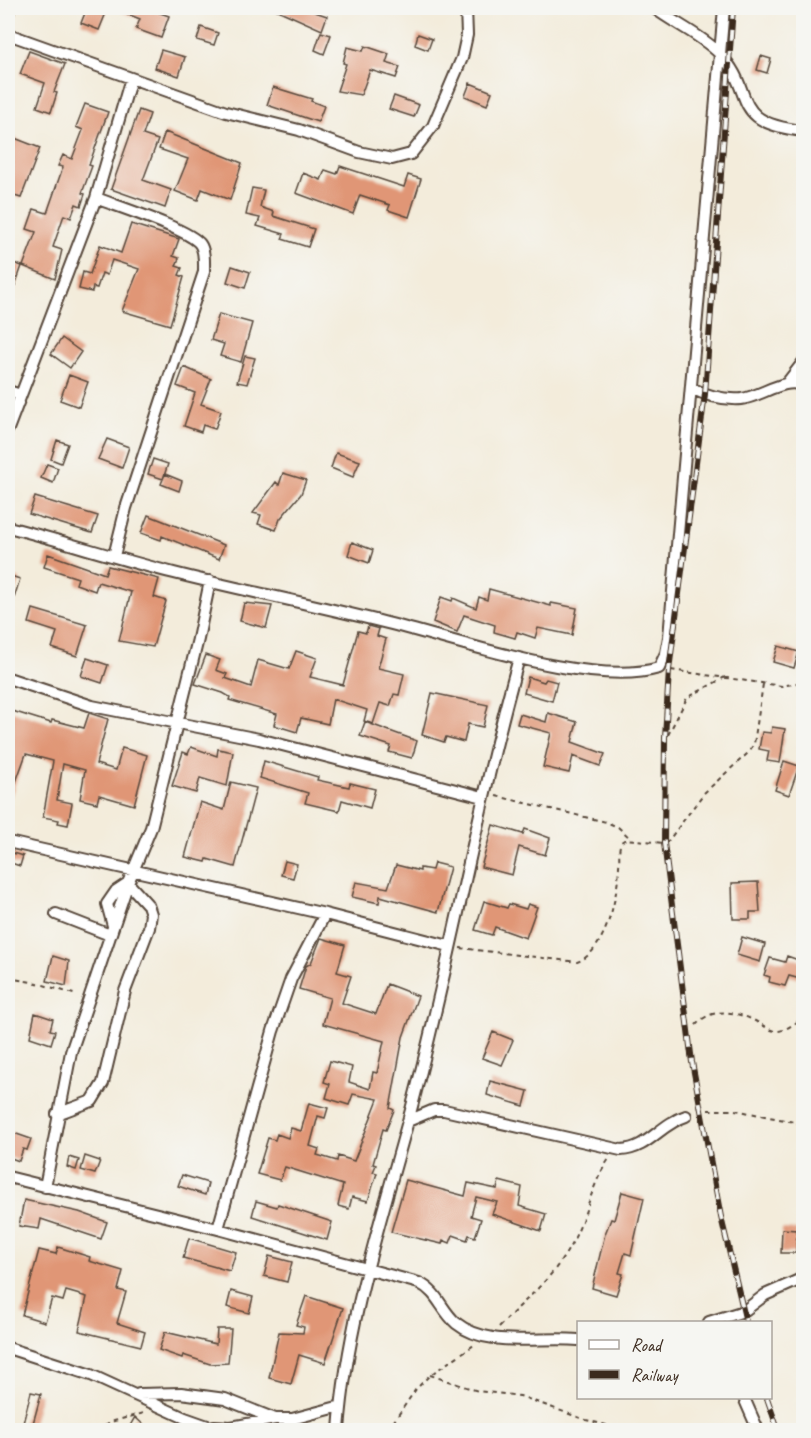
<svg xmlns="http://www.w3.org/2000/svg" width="811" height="1438" viewBox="0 0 811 1438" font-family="Caveat,sans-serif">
  <rect width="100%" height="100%" fill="#f6f6f2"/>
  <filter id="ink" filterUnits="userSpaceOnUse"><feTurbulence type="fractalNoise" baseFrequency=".0167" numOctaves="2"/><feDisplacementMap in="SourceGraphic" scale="12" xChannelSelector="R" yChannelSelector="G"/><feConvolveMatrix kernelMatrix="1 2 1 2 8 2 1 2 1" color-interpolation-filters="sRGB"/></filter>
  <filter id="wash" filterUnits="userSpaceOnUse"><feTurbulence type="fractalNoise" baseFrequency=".008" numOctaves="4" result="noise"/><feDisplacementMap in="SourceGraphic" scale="24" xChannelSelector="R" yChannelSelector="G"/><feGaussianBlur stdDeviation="1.35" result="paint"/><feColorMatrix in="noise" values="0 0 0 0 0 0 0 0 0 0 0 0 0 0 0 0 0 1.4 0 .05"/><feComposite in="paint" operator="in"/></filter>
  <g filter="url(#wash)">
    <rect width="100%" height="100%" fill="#f3ecdb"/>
    <g id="blocks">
      <path fill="#e09676" d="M87 8H108L99 30 81 23Z
        M112 8H146L169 16 161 38 136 29 140 19Z
        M273 8H303L327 16 322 30Z
        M201 27 218 33 214 45 197 40Z
        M321 32 331 35 324 54 315 50Z
        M418 34 432 39 428 50 415 45Z
        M365 46 389 54 386 63 400 67 396 78 370 70 361 95 337 91 346 64 343 63 347 47 363 51Z
        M161 50 185 57 179 76 155 68Z
        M29 51 65 64 54 92 57 93 51 112 37 107 45 83 20 74Z
        M761 56 771 59 767 73 757 70Z
        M470 83 492 92 487 105 465 96Z
        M273 87 312 99 311 101 324 106 318 122 267 105Z
        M394 96 419 105 414 117 389 109Z
        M85 104 108 112 89 165 92 166 82 193 85 194 81 206 76 204 71 218 64 215 53 247 62 250 55 279 23 266 36 232 27 229 34 209 47 213 63 167 58 166 63 155 72 159 83 130 76 127Z
        M139 110 150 114 143 135 158 140 143 180 171 190 165 208 111 189Z
        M165 132 242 163 230 200 202 189 198 200 175 191 188 159 159 149Z
        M12 137 40 148 21 198 8 194 10 187 8 182 13 166 8 164V150Z
        M340 166 404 187 408 175 421 179 409 217 388 210 390 205 360 195 353 214 296 193 303 173 321 180 325 170 337 174Z
        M252 188 264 190 260 207 274 212 273 216 314 229 308 247 282 239 284 234 257 226 260 218 246 215Z
        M131 224 179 239 173 256 179 258 176 266 182 268 179 275 184 277 170 325 122 311 139 269 112 260 107 275 102 273 97 288 93 287 92 292 79 289 83 272 90 274 100 245 121 253Z
        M8 261 22 266 9 303H8Z
        M232 266 250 272 245 288 227 282Z
        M219 314 252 323 241 362 220 356 224 344 211 340Z
        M62 338 81 352 70 368 51 354Z
        M245 356 255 358 247 384 237 382Z
        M184 367 211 379 201 404 221 411 215 429 203 425 201 432 184 426 195 393 177 386Z
        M69 375 88 382 79 407 60 400Z
        M107 439 129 447 122 468 98 459Z
        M57 440 68 444 61 463 51 459Z
        M336 453 360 461 353 477 331 468Z
        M153 459 168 464 163 479 148 474Z
        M47 464 58 468 53 483 41 478Z
        M283 473 306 480 301 494 280 519 276 530 258 524 261 515 253 513 276 482 279 485Z
        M165 474 182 481 179 491 161 484Z
        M35 497 98 516 92 533 29 514Z
        M148 515 224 545 219 559 162 536 161 540 141 533Z
        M352 542 373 550 369 563 348 555Z
        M48 554 105 574 108 566 159 579 154 597 166 601 153 647 119 641 131 592 98 582 95 591 76 584 78 578 44 567Z
        M8 575 20 579 10 611 8 610Z
        M489 589 551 606V603L577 608 572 635 538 628 535 638 517 632 515 638 494 632 495 625 464 615 457 632 433 622 441 597 452 601 453 598 476 608 479 597 487 600Z
        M244 603 272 606 266 628 240 621Z
        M33 609 87 625 77 656 52 648 57 632 29 623Z
        M368 626 379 629 377 636 386 639 378 668 404 674 399 695 394 694 390 706 380 703 373 724 364 721 367 710 333 699 328 724 301 718 297 732 274 725 277 714 229 700 230 697 223 693 195 684 206 655 220 660 216 670 227 674 225 678 251 687 258 660 289 669 296 651 317 658 310 677 343 685 358 631 366 633Z
        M778 646 799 652 794 668 773 662Z
        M87 658 108 665 102 683 81 676Z
        M528 677 544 682 546 679 557 682 552 701 524 693Z
        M432 693 488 705 483 727 468 724 464 742 446 737 444 742 422 735Z
        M9 710 51 723 52 720 84 728 89 713 108 719 96 764 116 770 122 748 147 755 134 805 99 795 97 803 80 799 85 770 63 764 57 800 72 803 68 825 58 823 59 820 43 817 53 761 26 754 8 804Z
        M548 713 577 722 572 742 605 754 600 766 573 756 569 773 543 767 551 733 517 724 520 714 546 722Z
        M365 722 417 741 412 758 389 752 391 746 360 736Z
        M772 727 785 729 780 763 767 761 769 751 759 749 762 732 771 733Z
        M191 747 217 756 218 749 233 752 227 786 200 778 196 793 172 786 183 752 188 754Z
        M264 761 318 777 317 780 349 787 350 783 375 789 370 808 342 800 339 811 305 803 308 793 260 778Z
        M784 761 799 766 789 795 775 790Z
        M231 782 256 788 235 867 207 859 206 862 185 857 200 802 224 810Z
        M493 825 523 834 525 829 550 838 545 855 519 847 512 875 481 867Z
        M9 852 23 856 20 866 8 862Z
        M285 861 297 864 293 878 281 875Z
        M434 863 450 867 438 912 380 896 379 903 352 897 356 882 388 888 396 865 420 871V868L432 870Z
        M758 882 760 912H750V919H733L732 883Z
        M484 901 507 908 509 904 526 909 528 904 537 907 526 938 495 927 492 935 475 930Z
        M742 937 765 944 760 962 737 955Z
        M321 938 345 945 337 972 351 976 342 1003 376 1014 387 984 418 996 403 1037 390 1108 394 1110 386 1130 383 1129 373 1164 376 1165 373 1172 377 1173 368 1201 352 1197 349 1209 338 1206 343 1185 285 1167 280 1180 257 1174 268 1138 275 1140 277 1134 288 1138 291 1128 301 1131 309 1103 328 1108 325 1118 318 1116 310 1146 319 1149 317 1155 337 1161 338 1156 354 1161 378 1099 353 1094 349 1105 326 1098 330 1084 324 1082 330 1061 352 1067 349 1082 370 1089 373 1072 377 1073 384 1041 323 1024 330 998 299 989 306 966 311 963Z
        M53 956 69 961 66 986 47 981Z
        M787 956 804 962V980L789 976 785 986 769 982 770 977 764 975 770 958 785 962Z
        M35 1013 53 1019 50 1030 55 1031 51 1044 30 1037Z
        M493 1032 513 1040 502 1065 482 1058Z
        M490 1081 528 1091 524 1106 487 1095Z
        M8 1131 31 1139 27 1150 23 1149 19 1161 8 1157Z
        M85 1156 100 1161 95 1174 81 1170Z
        M69 1157 79 1160 76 1170 67 1167Z
        M182 1175 208 1183 205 1195 178 1186Z
        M406 1180 465 1196 468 1183 497 1189 499 1181 522 1187 519 1206 546 1214 541 1231 492 1214 497 1202 476 1197 471 1216 481 1219 475 1237 469 1235 467 1240 453 1235 450 1243 443 1240 442 1244 391 1232Z
        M622 1192 644 1198 631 1255 625 1253 619 1273 623 1274 616 1295 592 1288 605 1234 611 1219 614 1220Z
        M24 1200 79 1212 107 1222 101 1239 41 1219 39 1229 19 1226Z
        M256 1201 277 1207 278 1204 332 1222 327 1240 252 1216Z
        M782 1229 797 1230 796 1253H781Z
        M189 1238 236 1252 230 1271 183 1258Z
        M58 1247 90 1257 89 1261 123 1271 118 1290 126 1292 117 1323 145 1332 141 1346 79 1331 87 1297 66 1291 63 1301 52 1298 45 1322 22 1315 39 1250 56 1254Z
        M269 1256 292 1262 287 1282 264 1276Z
        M231 1291 253 1297 249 1313 227 1307Z
        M306 1296 343 1308 325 1363 299 1355 291 1384 269 1378 279 1332 303 1333 304 1327 296 1325Z
        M217 1329H231L228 1363 210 1364 183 1355 182 1358 159 1350 165 1332 216 1344Z
        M31 1392 41 1394 31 1431H21Z
        M135 1417 150 1431H127Z"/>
    </g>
  </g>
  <g filter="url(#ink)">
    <use href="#blocks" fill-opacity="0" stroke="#57473a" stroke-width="1.5"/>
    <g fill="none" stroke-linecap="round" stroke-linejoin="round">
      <defs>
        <path id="street" d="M654 8C674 23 701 35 719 53 758 93 726 122 804 131
          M8 15 9 8
          M8 34 226 112 299 130 359 152 392 159 411 154 433 126 462 58 467 35 466 8
          M96 198C116 206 189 229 200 244 205 251 204 263 204 272L126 508 114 556
          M787 383 804 361
          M691 388C707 396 724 400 741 399 761 397 785 376 804 386
          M8 391 21 395
          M8 429 96 198 131 78
          M8 527C63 541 118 559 174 573 245 591 317 605 387 623 458 640 591 688 659 668L666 653 669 637 724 8
          M8 678 92 706 259 739 483 797
          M8 842 325 914 449 946
          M56 914 110 935
          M57 1114 92 1101 103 1083 125 991 149 928 151 914 148 905 128 883 116 891 107 904 113 926
          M408 1121 434 1110H444L621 1150C648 1149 660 1124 686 1116
          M8 1177 218 1229 419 1283C438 1292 441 1310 456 1323 488 1349 540 1336 578 1340
          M45 1187 71 1052 128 883 151 828 198 639 210 581
          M218 1229 273 1031 291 979 325 914
          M709 1322 744 1311 765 1295 799 1280 804 1275
          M8 1348 91 1375 185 1418 219 1430
          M139 1394 181 1393 225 1399 275 1419H292L341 1406
          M744 1398 758 1430
          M214 1426 231 1427 275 1419
          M339 1430C347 1323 380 1224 408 1121 450 968 476 811 519 658"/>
      </defs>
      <use href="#street" stroke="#57473a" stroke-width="14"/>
      <path stroke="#57473a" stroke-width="2" stroke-dasharray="4.5 4.5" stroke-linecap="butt" d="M671 670 782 686 797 683 804 676
        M668 735 687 698 725 677
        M496 796 606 822 618 827 631 839
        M460 948 577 962C606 952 618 895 619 866 620 858 618 850 621 842L626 839 664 843 669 840 704 793 748 753 754 744 763 684
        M8 978 37 983 77 995
        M696 1025C711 1007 737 1011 757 1022 764 1025 770 1032 778 1031 787 1030 796 1022 804 1018
        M708 1110H735L804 1124
        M499 1327C528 1296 554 1279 574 1239 587 1214 592 1183 609 1159
        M430 1375 478 1391 520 1396 586 1420 626 1430
        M97 1430 114 1421 144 1413
        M388 1430 416 1389 430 1375 474 1345"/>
      <use href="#street" stroke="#fff" stroke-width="10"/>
      <defs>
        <path id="rail" d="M733 8 705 394 669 670 665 738 664 843 692 1062 721 1217 746 1322
          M767 1398 778 1430"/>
      </defs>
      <use href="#rail" stroke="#3b2a1e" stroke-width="6"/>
      <use href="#rail" stroke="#f6f6f2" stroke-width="4" stroke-dasharray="11" stroke-linecap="butt"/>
    </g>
  </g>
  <rect width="811" height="1438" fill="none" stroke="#f6f6f2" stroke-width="30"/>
  <rect x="577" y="1321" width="195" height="78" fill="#f6f6f2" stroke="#aba49d" stroke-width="1.5"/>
  <rect x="589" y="1340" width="30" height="9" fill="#ffffff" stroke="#aba49d" stroke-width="1.5"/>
  <text x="631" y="1351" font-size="18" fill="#3b2a1e">Road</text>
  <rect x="589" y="1370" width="30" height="9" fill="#3b2a1e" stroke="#aba49d" stroke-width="1.5"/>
  <text x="631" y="1381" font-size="18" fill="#3b2a1e">Railway</text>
</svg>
